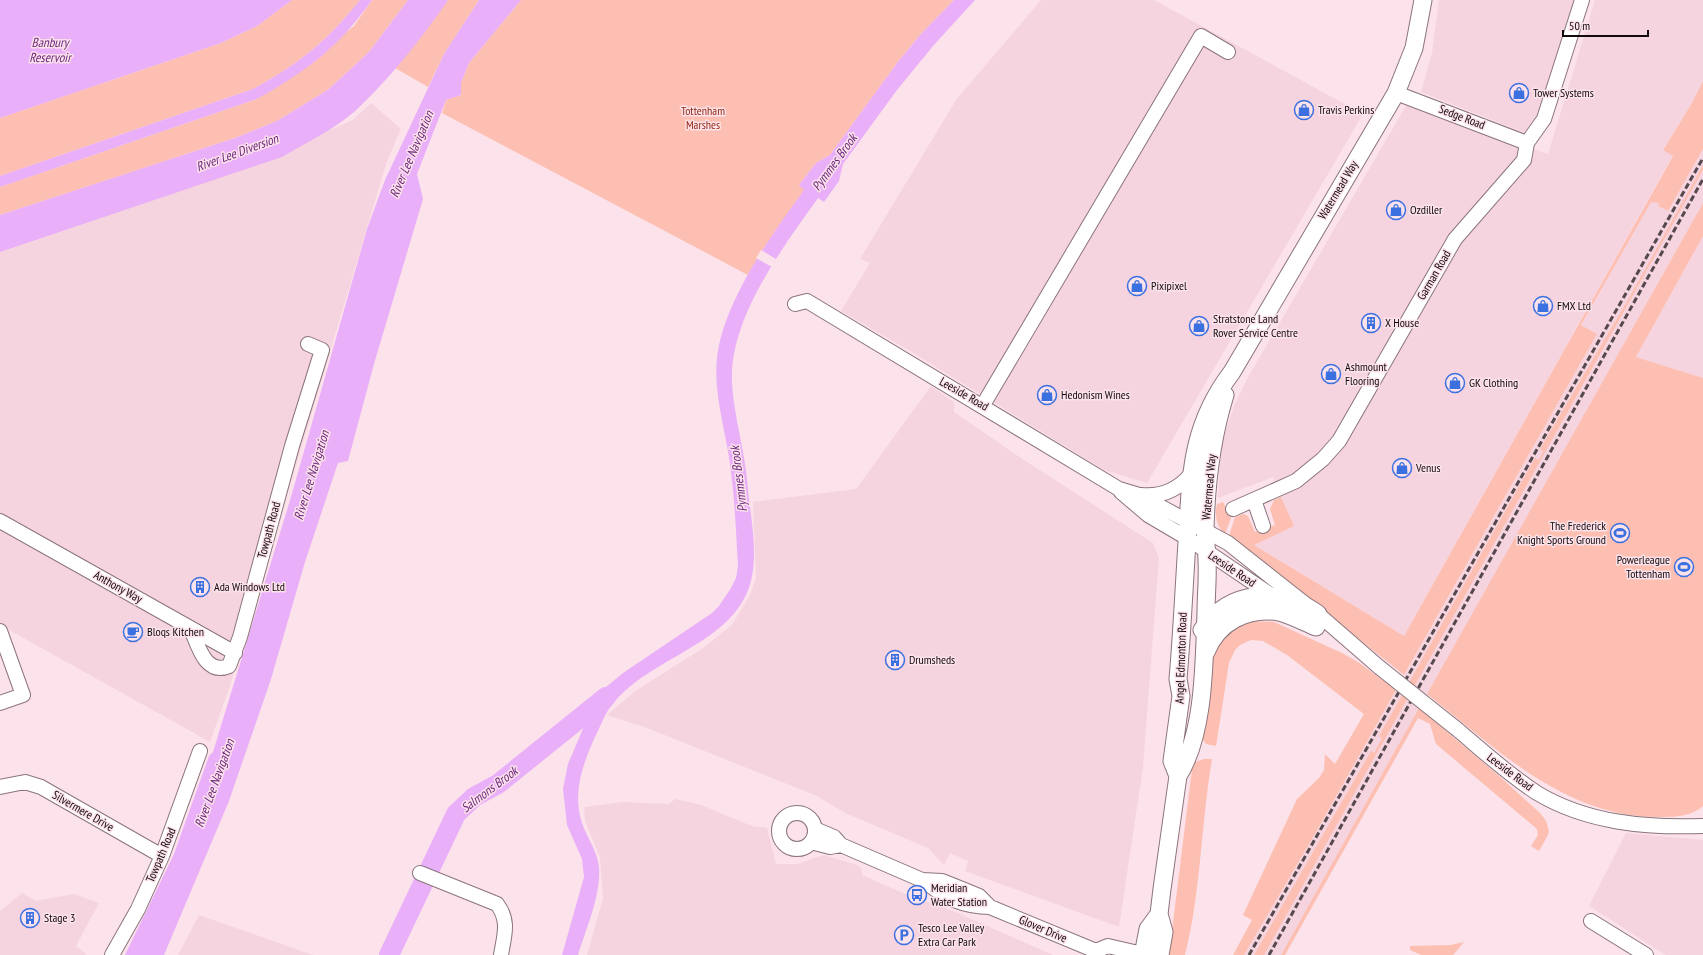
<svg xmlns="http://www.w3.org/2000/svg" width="1703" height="955" viewBox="0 0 1703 955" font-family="'PT Sans Narrow',sans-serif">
  <rect width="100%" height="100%" fill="#fce2ea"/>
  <path fill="#f5d4df" d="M1041 0H1154L1363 114 1147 483 1104 470 910 351 841 311 870 263 860 259 956 100Z
    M1439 0H1574L1533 136 1421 92 1432 53Z
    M1595 0H1703V81L1692 103 1663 149 1673 155 1404 636 1254 545 1293 526 1273 477 1218 498 1221 446 1234 406 1247 379 1407 104 1548 154Z
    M371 103 401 129 387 161 230 686 210 742 0 625V243L266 158 353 120Z
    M1703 149V203L1281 955H1244L1312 839 1597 334 1581 325 1651 201 1659 203 1658 206 1668 211Z
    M1703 236V378L1636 357Z
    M931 386 954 402V412L1024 460 1153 543 1159 558 1143 767 1119 927 965 871 968 861 950 853 944 865 928 848 845 813 817 796 647 728 607 715 634 692 703 648 732 625 750 595 756 578 753 502 856 489Z
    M675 799 701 805 752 826 767 828 776 864H797L824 855 857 865 862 869V875L919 900 937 904 1053 955H587L603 898 600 858 585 821 584 807 623 802 669 804Z
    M1626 833 1703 840V955H1666L1589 906Z
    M22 893 36 901 74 894 99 903 76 946 87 955H0V911Z
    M199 915 313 955H178Z"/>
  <path fill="#fdbfb1" d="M292 0H360C326 42 300 63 253 89L0 176V118L221 43 257 26Z
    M372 0H408L369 52 329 89 277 121 235 138 0 215V187L257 99 354 26Z
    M448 0H479L444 54 428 87 395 68Z
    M521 0H954L920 35 897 63 830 155 816 163 799 185 805 189 763 249 748 275 442 113 446 100 461 95V83L469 63Z
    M1703 81V149L1668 211 1658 206 1659 203 1651 202 1581 325 1597 334 1404 675 1229 536 1235 517 1243 514 1248 516 1255 532 1275 525 1270 509 1274 500 1281 497 1294 526 1254 545 1404 636 1673 156 1663 150 1692 103Z
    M1703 165V170L1264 955H1254L1371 751 1374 753 1382 738 1379 736 1535 458 1539 460 1543 451 1540 449 1629 298Z
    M1703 203V236L1636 357 1703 378V806C1691 817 1673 817 1657 817 1563 816 1496 748 1427 694Z
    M1223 502 1231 518 1225 534C1217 528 1214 514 1217 504Z
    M1252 621 1274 622 1342 653 1358 662 1396 690 1312 839 1244 955H1233L1252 920 1243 915 1297 799 1319 778 1324 770 1325 754 1335 764 1364 714 1287 655 1263 641 1251 640 1240 645 1235 650 1229 663 1216 746 1206 744 1201 737 1210 659 1221 633Z
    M1419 708 1498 775 1541 814 1546 821 1549 831 1547 837 1539 851 1531 846 1538 835 1537 829 1436 744 1430 724 1418 718 1285 955H1281Z
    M1204 759H1212C1201 824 1201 892 1185 955H1169L1192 769 1195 762Z
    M1464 942 1453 955H1421L1410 950V946L1451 945Z"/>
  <path fill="#e9b0f9" d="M0 0H292L257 26 221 43 0 118Z
    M360 0H372C338 48 308 70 257 99L0 187V176L253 89C300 63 326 42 360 0Z
    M408 0H448C423 37 387 82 354 112 333 130 306 143 282 157L0 252V215L235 138 277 121 329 89 369 52Z
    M479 0H521L469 63 461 83V95L446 100 417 174 423 199 374 364 348 461 338 463 305 562 271 679 229 801 164 955H125L174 854 209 756 213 752 291 497 367 229 385 180 444 54Z
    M954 0H975L933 46 897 90 843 164 839 181 824 202 818 198C782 249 729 318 732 383 734 419 746 454 748 490 751 519 758 552 751 581 733 651 632 658 603 720 588 752 570 787 582 823 587 838 597 850 599 867 601 896 586 928 578 955H562L584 877 582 859 567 825 563 789 568 764 590 712 600 692 623 673 712 613 719 606 731 588 736 578 738 566C736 534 735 503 731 472 727 433 713 397 717 358 723 302 772 234 804 190L799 185 816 163 830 155 897 63 920 35Z"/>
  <path fill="#fce2ea" d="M761 250 776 259 772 267 756 258Z"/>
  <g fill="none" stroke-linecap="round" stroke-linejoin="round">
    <path stroke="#e9b0f9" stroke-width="20" d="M389 955 456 814 474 797 498 784 606 697"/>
    <defs>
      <path id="minor" d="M1396 93 1527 143
        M795 304 807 301 1119 489 1139 495 1228 543 1318 614 1379 667
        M983 405 1201 36 1228 52
        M1121 492 1148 515 1187 538 1277 599
        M1141 495C1162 497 1178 490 1191 474
        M1254 500 1263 526
        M1233 509 1296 481 1323 459 1339 441 1455 239 1524 160 1527 143 1544 119 1582 0
        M0 521 235 653
        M191 629C198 645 205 676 229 666L240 637 292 446 322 350 308 344
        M0 631 23 695 0 703
        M1458 730C1484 752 1509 775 1537 793 1587 823 1646 828 1703 826
        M0 787 25 782 41 787 162 856
        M779 831a18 18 0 1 1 36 0a18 18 0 1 1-36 0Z
        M815 829 834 837 841 845 922 880 942 881 962 889 979 896 990 907 1096 951 1098 955
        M811 842 830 847 841 845
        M420 873 497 904C510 921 504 936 501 955
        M925 881C943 898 965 907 990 907
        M1591 921 1646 955
        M1096 951 1108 946 1147 955
        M112 955 138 909 162 856 200 751"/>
      <path id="major" d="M1202 630C1230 589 1280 587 1318 614
        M1206 652C1218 622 1247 607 1279 612 1291 615 1304 622 1316 627
        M1178 776 1172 761 1181 696 1178 679C1182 633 1184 588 1187 542 1191 476 1190 427 1232 372L1396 93 1414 48 1423 0
        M1143 955 1148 929 1159 914
        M1160 955 1164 932 1159 914 1162 889 1178 776C1205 733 1204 662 1206 612 1206 595 1208 578 1207 561 1207 551 1205 540 1205 530 1206 486 1212 437 1225 395"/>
    </defs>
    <use href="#minor" stroke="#8b747c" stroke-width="16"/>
    <use href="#major" stroke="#8b747c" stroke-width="19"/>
    <use href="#minor" stroke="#fff" stroke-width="14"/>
    <use href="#major" stroke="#fff" stroke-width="17"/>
    <path stroke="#56494d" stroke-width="3" stroke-dasharray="6 3" stroke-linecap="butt" d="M1249 955 1703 158
      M1269 955 1703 179"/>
    <defs>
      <path id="minor-bridge" d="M1379 667 1458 730"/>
    </defs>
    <use href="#minor-bridge" stroke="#8b747c" stroke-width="16" stroke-linecap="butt"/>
    <use href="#minor-bridge" stroke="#fff" stroke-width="14"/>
  </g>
  <defs>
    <symbol id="shop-ring" viewBox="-11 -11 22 22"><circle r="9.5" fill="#fce2ea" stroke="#3a70e0" stroke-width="1.5"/><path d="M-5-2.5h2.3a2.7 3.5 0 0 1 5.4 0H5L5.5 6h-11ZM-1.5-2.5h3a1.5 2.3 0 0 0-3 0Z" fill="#3a70e0"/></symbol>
    <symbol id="building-ring" viewBox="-11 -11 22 22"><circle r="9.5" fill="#fce2ea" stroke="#3a70e0" stroke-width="1.5"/><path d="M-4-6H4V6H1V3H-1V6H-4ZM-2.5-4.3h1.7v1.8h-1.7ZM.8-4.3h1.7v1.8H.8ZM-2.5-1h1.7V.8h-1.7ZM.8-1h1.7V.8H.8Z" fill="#3a70e0"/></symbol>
    <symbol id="stadium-ring" viewBox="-11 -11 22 22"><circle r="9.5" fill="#fce2ea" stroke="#3a70e0" stroke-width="1.5"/><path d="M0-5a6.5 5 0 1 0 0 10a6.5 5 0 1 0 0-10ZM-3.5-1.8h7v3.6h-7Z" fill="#3a70e0"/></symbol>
    <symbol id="cafe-ring" viewBox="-11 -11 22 22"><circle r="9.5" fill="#fce2ea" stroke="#3a70e0" stroke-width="1.5"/><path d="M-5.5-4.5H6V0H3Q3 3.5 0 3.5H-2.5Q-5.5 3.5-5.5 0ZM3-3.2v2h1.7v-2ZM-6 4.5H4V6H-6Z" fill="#3a70e0"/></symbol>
    <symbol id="bus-ring" viewBox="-11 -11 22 22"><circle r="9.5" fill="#fce2ea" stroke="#3a70e0" stroke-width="1.5"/><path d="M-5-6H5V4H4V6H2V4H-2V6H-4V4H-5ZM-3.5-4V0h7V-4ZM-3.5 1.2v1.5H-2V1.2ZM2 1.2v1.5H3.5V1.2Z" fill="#3a70e0"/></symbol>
    <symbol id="parking-ring" viewBox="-11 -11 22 22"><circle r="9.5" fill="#fce2ea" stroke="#3a70e0" stroke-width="1.5"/><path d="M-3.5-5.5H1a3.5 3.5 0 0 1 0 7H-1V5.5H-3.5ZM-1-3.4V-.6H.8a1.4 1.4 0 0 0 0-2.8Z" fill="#3a70e0"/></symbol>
  </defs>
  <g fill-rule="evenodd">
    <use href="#shop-ring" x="1508" y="82" width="22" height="22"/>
    <use href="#shop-ring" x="1293" y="99" width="22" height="22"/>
    <use href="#shop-ring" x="1385" y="199" width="22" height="22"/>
    <use href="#shop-ring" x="1126" y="275" width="22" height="22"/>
    <use href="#shop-ring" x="1532" y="295" width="22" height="22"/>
    <use href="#building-ring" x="1360" y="312" width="22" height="22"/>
    <use href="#shop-ring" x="1188" y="315" width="22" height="22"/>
    <use href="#shop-ring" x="1320" y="363" width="22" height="22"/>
    <use href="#shop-ring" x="1444" y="372" width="22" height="22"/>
    <use href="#shop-ring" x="1036" y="384" width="22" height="22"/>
    <use href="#shop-ring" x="1391" y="457" width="22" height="22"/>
    <use href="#stadium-ring" x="1609" y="522" width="22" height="22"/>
    <use href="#stadium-ring" x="1673" y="556" width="22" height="22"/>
    <use href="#building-ring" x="189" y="576" width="22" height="22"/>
    <use href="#cafe-ring" x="122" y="621" width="22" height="22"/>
    <use href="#building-ring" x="884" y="649" width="22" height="22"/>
    <use href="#bus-ring" x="906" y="884" width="22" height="22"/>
    <use href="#building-ring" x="19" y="907" width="22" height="22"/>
    <use href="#parking-ring" x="893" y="924" width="22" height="22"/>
  </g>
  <g text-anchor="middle" stroke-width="3" stroke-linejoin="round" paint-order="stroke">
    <g font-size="12" fill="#11090c" stroke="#fce2ea" text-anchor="start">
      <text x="1533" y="97">Tower Systems</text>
      <text x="1318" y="114">Travis Perkins</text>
      <text x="1410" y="214">Ozdiller</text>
      <text x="1151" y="290">Pixipixel</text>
      <text x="1557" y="310">FMX Ltd</text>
      <text x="1213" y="323">Stratstone Land<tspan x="1213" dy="14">Rover Service Centre</tspan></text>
      <text x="1385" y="327">X House</text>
      <text x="1345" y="371">Ashmount<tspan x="1345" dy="14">Flooring</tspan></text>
      <text x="1469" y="387">GK Clothing</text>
      <text x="1061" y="399">Hedonism Wines</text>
      <text x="1416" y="472">Venus</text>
      <text x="1606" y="530" text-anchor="end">The Frederick<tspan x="1606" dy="14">Knight Sports Ground</tspan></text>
      <text x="1670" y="564" text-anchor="end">Powerleague<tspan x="1670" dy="14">Tottenham</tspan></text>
      <text x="214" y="591">Ada Windows Ltd</text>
      <text x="147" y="636">Bloqs Kitchen</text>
      <text x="909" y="664">Drumsheds</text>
      <text x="931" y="892">Meridian<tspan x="931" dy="14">Water Station</tspan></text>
      <text x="44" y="922">Stage 3</text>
      <text x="918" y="932">Tesco Lee Valley<tspan x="918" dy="14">Extra Car Park</tspan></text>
    </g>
    <g font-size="12" fill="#932811" stroke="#fce2ea">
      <text x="703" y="115">Tottenham<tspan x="703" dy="14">Marshes</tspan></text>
    </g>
    <g font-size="12" fill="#11090c" stroke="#fce2ea">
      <text transform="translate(1462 117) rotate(21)" y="4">Sedge Road</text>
      <text transform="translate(1338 190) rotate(-59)" y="4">Watermead Way</text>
      <text transform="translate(1434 275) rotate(-60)" y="4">Garman Road</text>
      <text transform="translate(964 394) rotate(30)" y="4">Leeside Road</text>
      <text transform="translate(1209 487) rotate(-85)" y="4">Watermead Way</text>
      <text transform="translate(269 530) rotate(-75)" y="4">Towpath Road</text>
      <text transform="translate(1232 569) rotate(34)" y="4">Leeside Road</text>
      <text transform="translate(118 587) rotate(29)" y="4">Anthony Way</text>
      <text transform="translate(1181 658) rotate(-88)" y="4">Angel Edmonton Road</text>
      <text transform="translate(1510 772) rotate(37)" y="4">Leeside Road</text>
      <text transform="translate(83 811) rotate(30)" y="4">Silvermere Drive</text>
      <text transform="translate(161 855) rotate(-67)" y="4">Towpath Road</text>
      <text transform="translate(1043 929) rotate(23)" y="4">Glover Drive</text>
    </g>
    <g font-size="13" font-style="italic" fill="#6b287c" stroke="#fce2ea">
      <text x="50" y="47">Banbury<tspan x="50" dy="15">Reservoir</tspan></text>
      <text transform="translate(237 152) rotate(-20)" y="5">River Lee Diversion</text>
      <text transform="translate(411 154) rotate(-67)" y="5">River Lee Navigation</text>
      <text transform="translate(834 162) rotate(-54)" y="5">Pymmes Brook</text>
      <text transform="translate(311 475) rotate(-73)" y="5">River Lee Navigation</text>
      <text transform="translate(738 479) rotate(-97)" y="5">Pymmes Brook</text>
      <text transform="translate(214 783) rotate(-70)" y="5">River Lee Navigation</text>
      <text transform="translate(489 789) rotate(-37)" y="5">Salmons Brook</text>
    </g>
  </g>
  <path d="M1563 30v6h85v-6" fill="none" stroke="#11090c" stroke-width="2"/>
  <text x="1569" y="30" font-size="12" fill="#11090c" stroke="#fce2ea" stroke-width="3" paint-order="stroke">50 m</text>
</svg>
